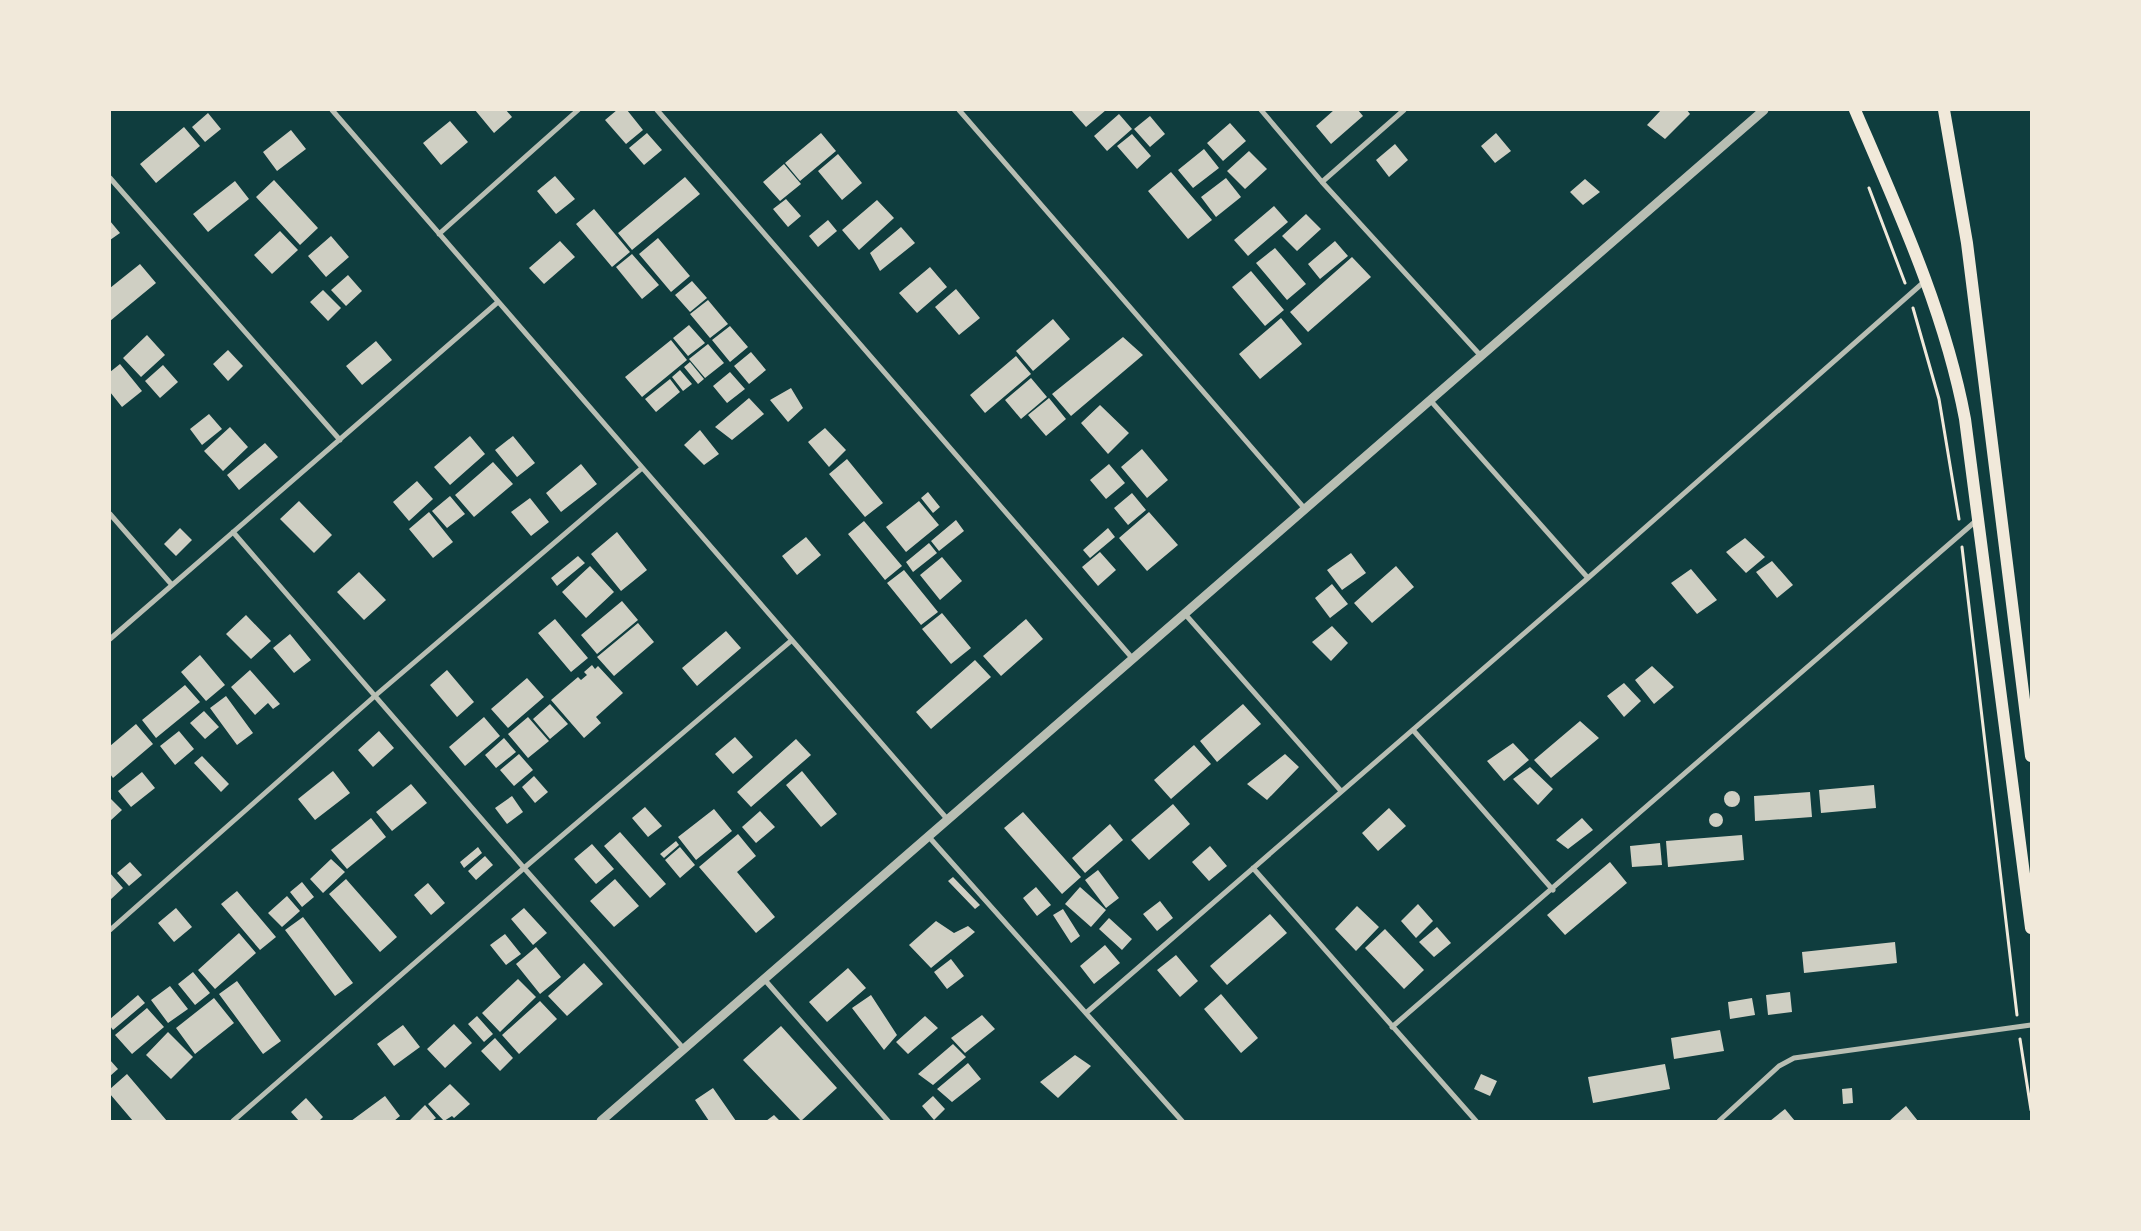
<svg xmlns="http://www.w3.org/2000/svg" width="2141" height="1231" viewBox="0 0 2141 1231" font-family="'Golos Text',sans-serif">
  <rect width="100%" height="100%" fill="#0f3d3e"/>
  <path fill="#cfcfc3" d="M475 110H506L512 117 494 133Z
    M617 110H627L643 130 626 144 605 120Z
    M1071 110H1106L1086 127Z
    M1334 110H1358L1363 116 1331 144 1316 126Z
    M1661 110H1687L1690 114 1665 139 1647 125Z
    M208 113 221 129 205 142 192 127Z
    M1119 114 1132 129 1107 151 1094 136Z
    M1150 116 1165 134 1150 147 1134 129Z
    M450 121 468 142 441 165 423 143Z
    M1230 123 1246 141 1223 161 1207 143Z
    M184 127 200 146 156 183 140 164Z
    M291 130 306 149 277 171 263 152Z
    M647 133 662 150 644 165 629 148Z
    M821 133 836 151 800 181 785 163Z
    M1496 133 1511 151 1495 163 1481 146Z
    M1132 134 1151 156 1137 169 1117 146Z
    M1395 144 1408 160 1389 177 1376 160Z
    M1204 149 1219 168 1193 188 1178 170Z
    M1249 151 1267 169 1245 189 1227 171Z
    M838 154 862 183 842 200 818 171Z
    M784 164 801 184 780 201 763 182Z
    M1171 172 1212 220 1188 239 1148 191Z
    M555 176 575 199 556 214 537 191Z
    M685 177 700 194 632 250 618 233Z
    M1226 178 1241 197 1216 217 1201 197Z
    M1585 179 1600 192 1583 205 1570 192Z
    M274 180 318 228 300 245 256 197Z
    M235 181 249 199 208 232 193 214Z
    M786 199 801 216 788 227 773 209Z
    M877 200 894 218 859 250 842 230Z
    M1274 206 1288 222 1248 256 1234 240Z
    M594 209 630 252 612 267 576 224Z
    M1306 214 1321 229 1297 251 1282 236Z
    M828 220 837 231 818 247 809 236Z
    M110 221 120 233 110 240Z
    M901 227 915 243 880 271 870 253Z
    M280 231 298 250 272 274 254 255Z
    M331 236 349 257 326 277 308 256Z
    M658 238 690 276 671 292 639 254Z
    M560 241 575 257 544 284 529 268Z
    M1335 241 1348 256 1320 279 1308 264Z
    M1275 248 1306 284 1287 300 1256 263Z
    M632 254 659 285 642 299 616 267Z
    M1352 257 1371 277 1308 332 1290 312Z
    M140 264 156 283 110 321V288Z
    M930 267 947 287 917 313 899 293Z
    M1251 271 1284 310 1265 326 1232 287Z
    M348 275 362 291 346 306 331 290Z
    M692 281 707 298 690 312 675 295Z
    M956 289 980 318 959 335 935 307Z
    M323 290 341 308 328 321 310 302Z
    M708 300 728 324 710 338 690 314Z
    M1281 318 1302 344 1260 379 1239 354Z
    M1053 319 1070 339 1033 371 1016 351Z
    M689 325 705 343 688 356 673 338Z
    M730 326 748 347 730 362 712 340Z
    M147 335 165 355 141 377 123 358Z
    M1123 337 1143 355 1071 416 1052 394Z
    M671 340 687 360 642 397 625 377Z
    M376 341 392 360 362 385 346 366Z
    M708 344 724 363 705 378 689 359Z
    M228 350 243 366 228 381 213 364Z
    M751 352 766 370 749 384 734 366Z
    M1016 356 1031 374 985 413 970 395Z
    M690 362 704 379 698 384 684 367Z
    M120 364 142 391 122 407 110 392V372Z
    M163 365 178 382 160 398 145 381Z
    M680 370 692 384 683 391 672 377Z
    M730 372 745 389 727 403 713 386Z
    M1031 378 1047 397 1021 419 1005 400Z
    M670 379 680 392 656 412 645 399Z
    M791 388 803 408 788 422 770 400Z
    M749 398 764 414 732 440 715 427Z
    M1049 398 1066 419 1046 436 1028 415Z
    M1100 405 1129 433 1108 454 1081 423Z
    M209 414 222 429 202 445 190 429Z
    M230 427 248 447 223 471 204 451Z
    M825 428 846 450 829 467 808 442Z
    M700 430 719 454 704 465 684 445Z
    M470 436 485 454 450 485 434 467Z
    M513 436 535 463 517 477 495 450Z
    M265 443 278 457 239 490 227 475Z
    M1142 449 1168 480 1147 498 1121 467Z
    M847 459 883 503 865 517 829 474Z
    M493 462 513 484 474 517 455 495Z
    M581 464 597 484 561 512 546 493Z
    M1109 464 1125 483 1106 499 1090 480Z
    M417 481 433 499 409 521 393 502Z
    M928 492 940 507 933 513 921 498Z
    M1132 493 1146 510 1128 525 1114 508Z
    M450 496 465 514 447 528 432 511Z
    M530 498 549 522 531 536 511 512Z
    M299 501 332 535 314 553 280 519Z
    M919 501 939 525 906 552 886 527Z
    M429 512 453 542 433 558 409 529Z
    M1149 512 1178 545 1147 571 1119 538Z
    M956 520 964 531 939 551 931 541Z
    M864 521 902 566 885 580 848 534Z
    M180 528 192 540 176 556 164 544Z
    M1108 528 1115 537 1090 558 1083 550Z
    M617 532 647 570 621 591 591 554Z
    M806 537 821 555 797 575 782 556Z
    M1745 538 1765 557 1746 573 1726 552Z
    M929 543 937 553 913 572 906 562Z
    M1100 552 1116 570 1098 586 1082 567Z
    M1351 553 1366 573 1342 590 1327 570Z
    M578 556 585 563 557 586 551 578Z
    M942 557 962 581 940 600 920 575Z
    M1772 561 1793 585 1777 598 1756 572Z
    M590 566 614 592 586 618 562 592Z
    M1396 566 1414 587 1372 623 1354 603Z
    M1691 569 1717 600 1697 614 1671 583Z
    M904 570 938 612 921 625 887 583Z
    M359 572 386 600 364 620 337 592Z
    M1332 584 1348 604 1330 618 1315 598Z
    M622 601 638 620 597 654 581 635Z
    M942 613 971 648 951 664 922 629Z
    M246 615 271 641 251 659 226 634Z
    M555 619 588 658 571 672 538 633Z
    M1026 619 1043 639 1001 676 983 656Z
    M638 623 654 642 614 676 597 657Z
    M1332 626 1348 643 1331 661 1312 642Z
    M726 631 741 648 697 686 682 668Z
    M290 634 311 660 294 673 273 648Z
    M200 655 225 685 206 701 181 672Z
    M975 660 991 677 931 729 916 712Z
    M592 665 595 669 598 666 623 693 596 717 601 723 584 738 551 700 578 677 581 680 587 675 584 672Z
    M1652 666 1674 687 1654 704 1635 680Z
    M250 670 280 704 273 709 268 703 255 715 231 687Z
    M447 670 474 702 457 717 430 685Z
    M527 678 544 697 508 728 491 709Z
    M1624 683 1641 701 1624 717 1607 696Z
    M185 685 200 702 156 738 142 720Z
    M226 696 253 733 237 745 210 708Z
    M550 704 568 724 550 739 533 719Z
    M1243 704 1261 724 1217 762 1200 741Z
    M204 711 219 727 205 739 190 723Z
    M484 717 500 736 465 766 449 747Z
    M528 717 549 741 528 758 508 734Z
    M1580 721 1599 738 1551 778 1534 760Z
    M136 724 153 744 113 778 110 774V746Z
    M179 731 194 749 175 765 160 746Z
    M379 731 394 748 373 767 358 750Z
    M735 737 753 757 733 774 715 754Z
    M504 738 516 752 496 768 485 755Z
    M796 739 811 755 751 807 737 792Z
    M1513 743 1529 760 1504 781 1487 761Z
    M1194 745 1211 764 1171 799 1154 780Z
    M519 754 533 770 514 786 500 770Z
    M1285 754 1299 767 1267 800 1247 784Z
    M202 756 229 784 221 792 194 763Z
    M1530 767 1553 789 1538 805 1513 779Z
    M333 771 350 793 315 820 298 799Z
    M802 771 837 814 821 827 786 785Z
    M142 772 155 788 131 807 118 791Z
    M534 776 548 792 535 803 522 787Z
    M411 784 427 803 392 831 376 812Z
    M1874 785 1876 808 1821 813 1819 790Z
    M1724 799a8 8 0 1 1 16 0a8 8 0 1 1-16 0Z
    M1810 792 1812 817 1755 821 1754 796Z
    M512 796 523 812 507 824 495 808Z
    M110 798 122 810 110 821Z
    M1173 804 1190 824 1149 860 1131 840Z
    M645 807 662 826 648 837 632 818Z
    M1389 808 1406 826 1378 851 1362 833Z
    M714 809 732 831 696 860 678 837Z
    M760 811 775 827 756 843 742 827Z
    M1023 812 1081 877 1062 894 1004 828Z
    M1709 820a7 7 0 1 1 14 0a7 7 0 1 1-14 0Z
    M371 818 386 837 347 869 331 850Z
    M1582 818 1593 830 1568 849 1556 840Z
    M1110 824 1123 840 1085 873 1072 858Z
    M620 832 666 884 650 898 604 846Z
    M738 834 756 856 737 872 775 917 756 933 699 867Z
    M1742 835 1744 860 1668 867 1666 841Z
    M676 841 679 845 664 858 660 854Z
    M1660 843 1662 865 1632 867 1630 846Z
    M592 844 614 869 596 884 574 859Z
    M1210 846 1227 866 1209 881 1192 862Z
    M478 847 482 853 464 868 460 862Z
    M680 847 695 865 680 878 665 860Z
    M485 856 493 865 476 880 468 871Z
    M331 859 345 872 323 893 310 879Z
    M130 862 142 875 129 886 117 873Z
    M1610 862 1627 883 1565 935 1547 915Z
    M1098 870 1119 898 1106 908 1085 880Z
    M110 873 123 888 110 900Z
    M953 877 980 905 975 909 948 881Z
    M346 879 397 937 380 952 329 894Z
    M615 879 639 906 614 927 590 901Z
    M302 882 314 897 302 907 290 892Z
    M428 883 445 903 431 915 414 895Z
    M1036 887 1051 905 1037 916 1023 898Z
    M1080 887 1106 910 1091 927 1065 904Z
    M237 891 276 937 260 950 221 904Z
    M287 896 300 911 282 927 268 913Z
    M1160 901 1173 918 1157 931 1143 914Z
    M1418 904 1433 921 1416 938 1401 921Z
    M1357 906 1379 927 1356 951 1335 929Z
    M176 908 192 927 174 942 158 923Z
    M524 908 547 933 533 945 511 919Z
    M1063 909 1080 936 1071 943 1053 915Z
    M1270 914 1287 933 1227 985 1210 966Z
    M303 917 353 983 335 996 285 930Z
    M1109 918 1132 939 1122 950 1099 929Z
    M936 921 954 933 968 926 975 932 931 968 909 945Z
    M1437 927 1451 943 1434 957 1419 942Z
    M1385 929 1424 970 1404 989 1365 948Z
    M239 933 256 953 215 989 198 970Z
    M505 934 521 954 506 965 490 945Z
    M1895 942 1897 963 1804 973 1802 952Z
    M1105 945 1120 963 1094 984 1080 966Z
    M536 947 561 977 540 994 516 964Z
    M1176 955 1198 981 1180 997 1157 970Z
    M951 959 964 976 947 989 934 972Z
    M584 963 603 984 567 1016 548 996Z
    M848 968 866 988 827 1022 809 1002Z
    M193 972 210 993 195 1005 178 984Z
    M518 979 536 997 500 1032 482 1013Z
    M237 981 281 1041 263 1054 219 994Z
    M170 986 188 1009 168 1023 151 1000Z
    M1790 992 1792 1012 1768 1015 1766 995Z
    M1221 994 1258 1038 1241 1053 1204 1009Z
    M138 995 145 1003 113 1030 110 1026V1019Z
    M871 995 897 1035 884 1050 852 1008Z
    M214 998 234 1023 195 1054 176 1028Z
    M1752 998 1755 1015 1730 1019 1728 1002Z
    M540 1001 557 1019 519 1054 502 1035Z
    M147 1008 164 1027 132 1054 115 1035Z
    M982 1015 995 1029 965 1053 951 1038Z
    M477 1016 493 1034 484 1042 468 1024Z
    M925 1016 938 1028 908 1054 896 1042Z
    M454 1024 472 1043 445 1068 427 1049Z
    M403 1025 420 1047 394 1066 377 1044Z
    M781 1026 837 1088 801 1121 743 1060Z
    M1720 1030 1724 1051 1674 1059 1671 1038Z
    M168 1032 193 1057 171 1079 146 1055Z
    M495 1038 513 1058 500 1071 481 1051Z
    M953 1044 966 1057 933 1085 918 1074Z
    M1075 1055 1091 1066 1058 1098 1040 1082Z
    M110 1060 118 1069 110 1076Z
    M968 1063 981 1079 952 1102 937 1089Z
    M1665 1064 1670 1089 1593 1103 1588 1077Z
    M127 1074 167 1121H133L110 1094V1089Z
    M1481 1074 1497 1081 1490 1096 1474 1089Z
    M450 1084 470 1104 454 1118 452 1116 444 1121 428 1104Z
    M713 1088 736 1121H709L695 1100Z
    M1852 1088 1853 1103 1843 1104 1842 1089Z
    M385 1096 400 1116 394 1121H351Z
    M933 1096 945 1109 934 1120 922 1106Z
    M306 1098 323 1117 319 1121H299L291 1112Z
    M425 1105 436 1118 432 1121H411L410 1120Z
    M1906 1106 1918 1121H1889Z
    M1785 1109 1795 1121H1770Z
    M774 1115 780 1121H766Z"/>
  <g fill="none" stroke-linecap="round" stroke-linejoin="round">
    <path stroke="#f1e9da" stroke-width="3" d="M1869 188 1905 283
      M1913 308 1939 399 1959 519
      M1962 547 2017 1015
      M2020 1039 2031 1110"/>
    <path stroke="#b8beb3" stroke-width="5" d="M332 110 948 820
      M657 110 1133 659
      M959 110 1305 509
      M1261 110 1322 182 1481 356
      M110 178 340 440
      M1322 182 1404 110
      M439 234 578 110
      M1430 400 1588 578
      M110 514 172 585
      M233 532 524 868 684 1049
      M1185 614 1341 791
      M110 639 498 302
      M1413 730 1553 890
      M929 837 1182 1121
      M1253 868 1476 1121
      M110 930 376 695 642 468
      M764 979 888 1121
      M1086 1013 1588 578 1925 281
      M1392 1027 1977 520
      M233 1121 524 868 792 640
      M1719 1121 1779 1066 1794 1058 2031 1025"/>
    <path stroke="#b8beb3" stroke-width="9" d="M601 1121 1764 110"/>
    <path stroke="#f1e9da" stroke-width="12" d="M1855 110C1898 210 1945 312 1965 419L2031 928
      M1944 110 1967 243 2031 756"/>
  </g>
  <rect width="2141" height="1231" fill="none" stroke="#f1e9da" stroke-width="222"/>
</svg>
